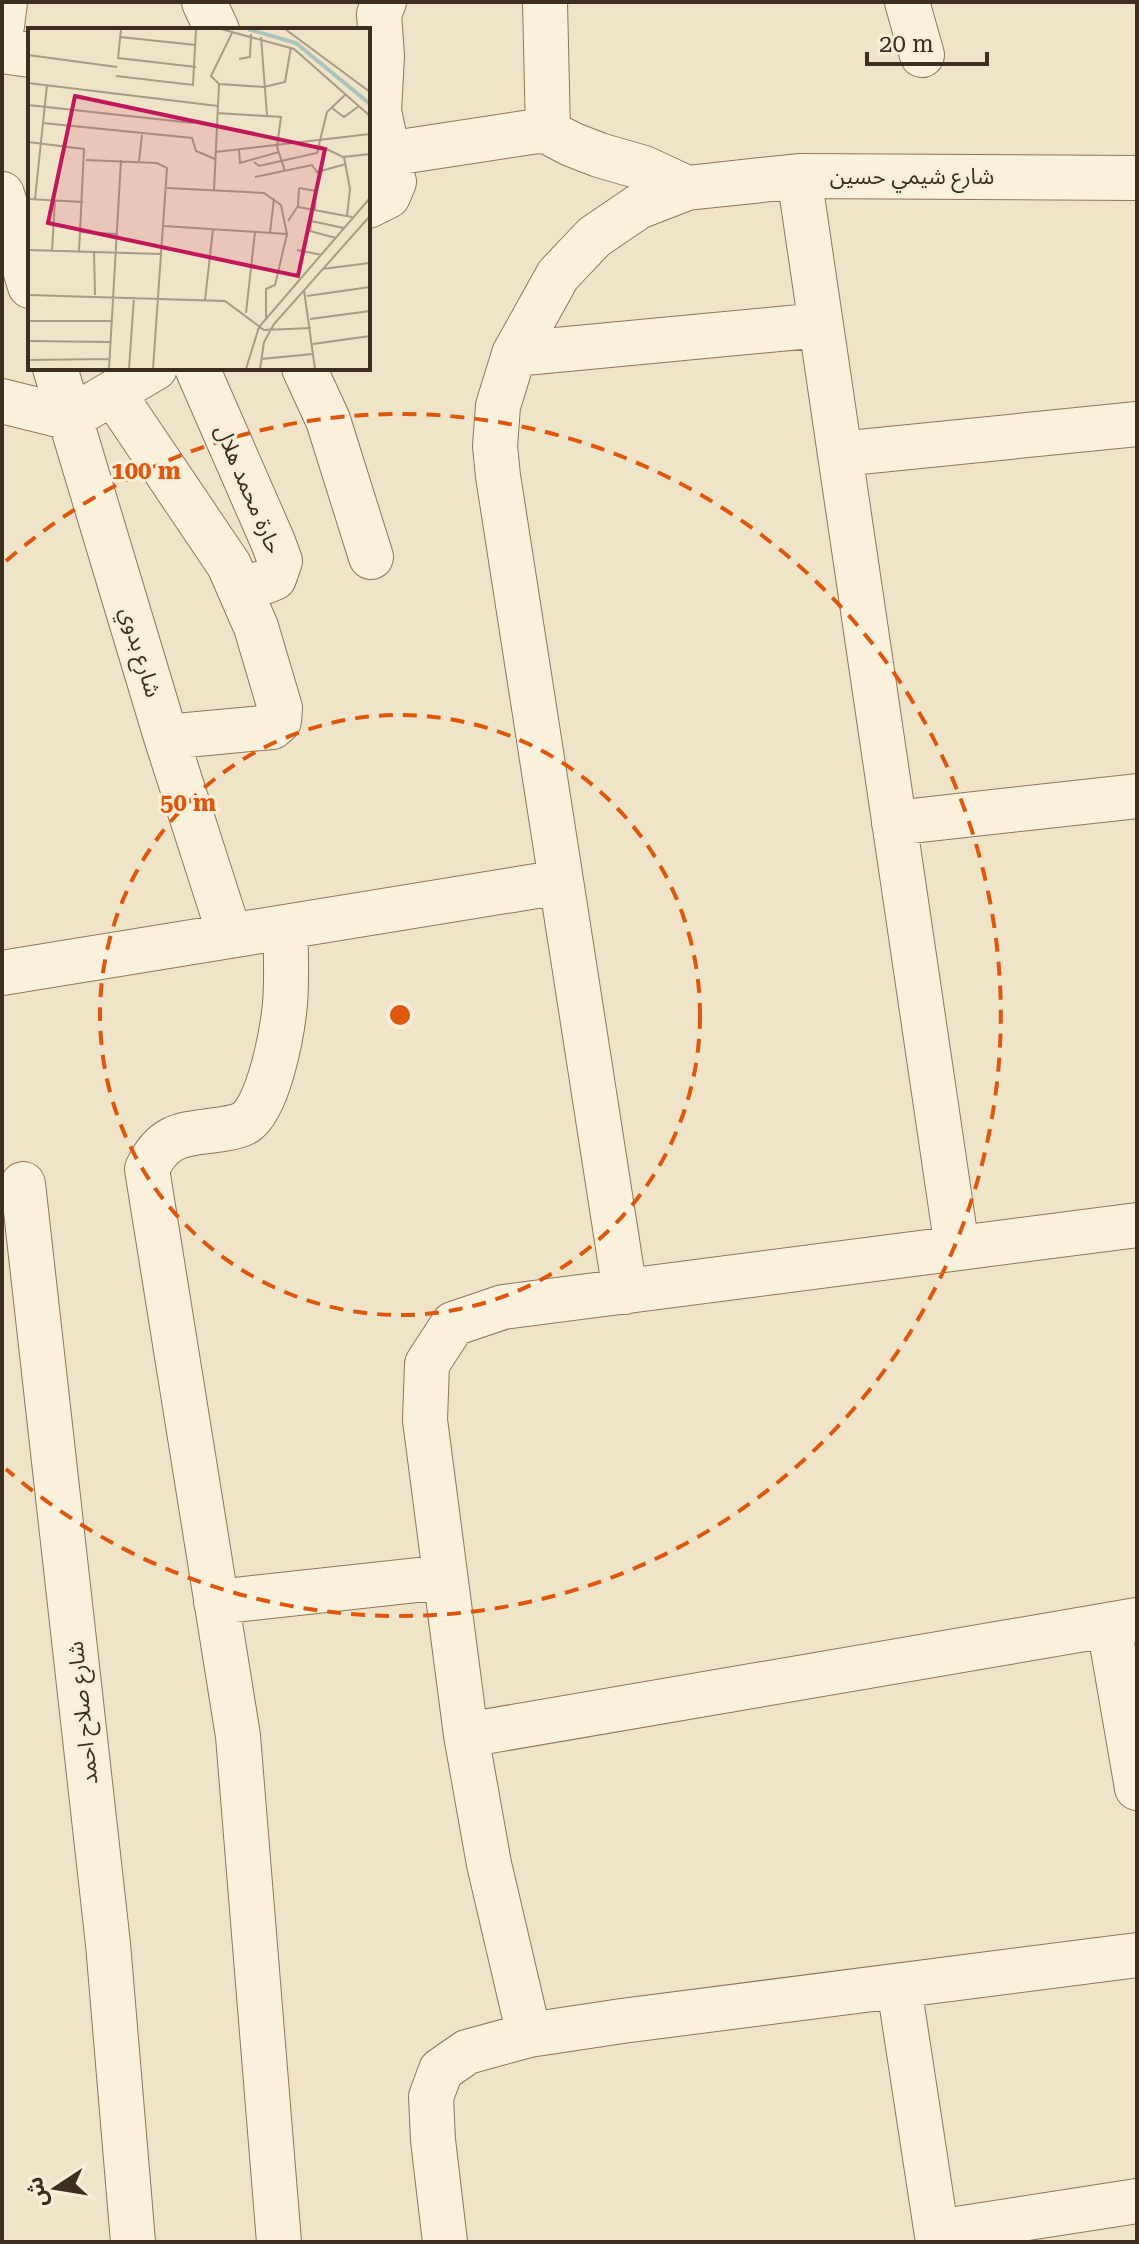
<svg xmlns="http://www.w3.org/2000/svg" width="1139" height="2244" viewBox="0 0 1139 2244" font-family="'Roboto Serif','Noto Sans Arabic',serif">
  <rect width="100%" height="100%" fill="#f0e4c8"/>
  <g fill="none" stroke-linecap="round" stroke-linejoin="round">
    <defs>
      <path id="street" d="M204 2 217 30
        M545 2 548 132
        M907 2 922 55
        M2 26 5 2
        M2 51 30 55
        M387 154 538 131 548 132 571 144 599 155 644 168 687 188
        M799 176 957 1248
        M2 194 30 286
        M368 206 388 196 394 182 379 111 382 56 379 14 384 2
        M514 354 821 325
        M55 368 166 737 230 936
        M197 368 273 542 280 561 274 578 242 591
        M304 368 328 420 371 557
        M113 393 229 565 256 627 280 708 279 721 272 727 166 737
        M2 401 70 418 155 368
        M840 454 1137 424
        M894 823 1137 796
        M2 973 561 882
        M23 1184 108 1944 133 2242
        M625 1292 498 476 495 446 498 406 514 354 558 275 594 237 638 207 687 188 799 176 1137 178
        M216 1602 445 1577
        M1109 1626 1137 1788
        M466 1735 1137 1620
        M899 1987 938 2242
        M529 2035 489 1864 466 1735 425 1420 427 1364 453 1324 503 1307 1137 1225
        M937 2232 1137 2201
        M279 2242 238 1736 147 1169C165 1131 185 1135 223 1129 230 1128 240 1126 246 1122 268 1107 281 1038 284 1013 288 985 285 955 286 927
        M445 2242 433 2140 431 2097 441 2070 467 2052 529 2035 622 2021 1137 1955"/>
    </defs>
    <use href="#street" stroke="#8d765c" stroke-width="46"/>
    <use href="#street" stroke="#faf1dc" stroke-width="44"/>
  </g>
  <g fill="none" stroke="#df570d" stroke-width="4" stroke-dasharray="14 10">
    <circle cx="400" cy="1015" r="300"/>
    <path d="M6 561A601 601 0 1 1 6 1469"/>
  </g>
  <g text-anchor="middle" stroke-width="6" stroke-linejoin="round" paint-order="stroke">
    <g font-size="22" fill="#3d2e20" stroke="#f7eed8">
      <text x="912" y="184">شارع شيمي حسين</text>
      <text transform="translate(249 489) rotate(67)" y="8">حارة محمد هلال</text>
      <text transform="translate(141 652) rotate(73)" y="8">شارع بدوي</text>
      <text transform="translate(82 1713) rotate(-96)" y="8">شارع صلاح احمد</text>
    </g>
  </g>
  <g transform="translate(28 28)">
    <rect width="342" height="342" fill="#f0e4c8"/>
    <path fill="none" stroke="#a9c4bc" stroke-width="4" d="M220 1 268 15 342 76"/>
    <path fill="none" stroke="#a89b85" stroke-width="2" d="M193 1 266 21 342 88M257 1 342 64M205 3 183 48 191 56 236 59 257 54 263 19M92 9 168 17M233 9 239 87M0 27 89 39M90 30 168 39M90 31 93 1M211 31 222 29 223 6M88 48 165 57 168 1M0 55 190 78M0 77 165 95M304 80 316 89 331 78M189 85 253 89 249 119 257 143M15 95 164 110 168 123 187 131M0 114 56 121 51 224M292 118 315 129 342 126M211 122 212 135 251 124M188 124 342 106M316 129 322 161 319 188M58 132 129 135 139 140 125 341M111 133 114 107M226 134 231 138 289 125 299 84 318 66M227 149 284 137 289 144 318 136M139 160 236 165 253 177 259 206 247 257 238 261V290M271 160 288 163 287 182M186 162 191 56M0 171 55 174M7 171 19 57M270 179 324 189M285 182 282 203 308 210M260 193 270 178 271 160M283 193 316 200M136 198 259 206M52 204 90 206M242 205 246 170M0 222 133 226M269 222 294 227M24 223 27 172M66 224 67 267M294 241 342 235M276 262 287 341M0 267 197 273 236 302 283 300M279 268 342 259M177 272 185 201M218 285 227 204M282 291 342 283M0 293H84M0 313 82 314M285 316 342 308M233 331 285 326M1 332 81 331M81 341 93 132M101 341 106 269M218 341 231 299 342 170M232 341 236 314 246 296 342 188"/>
    <path fill="#c2185b" fill-opacity="0.15" stroke="#c2185b" stroke-width="4" d="M47 68 297 121 270 248 20 195Z"/>
    <rect width="342" height="342" fill="none" stroke="#3d2e20" stroke-width="4"/>
  </g>
  <circle cx="400" cy="1015" r="12" fill="#df570d" stroke="#f7eed8" stroke-width="4"/>
  <g font-size="24" text-anchor="middle" font-weight="bold" fill="#df570d" stroke="#f7eed8" stroke-width="6" stroke-linejoin="round" paint-order="stroke">
    <text x="146" y="479">100 m</text>
    <text x="188" y="811">50 m</text>
  </g>
  <rect width="1139" height="2244" fill="none" stroke="#3d2e20" stroke-width="8"/>
  <g transform="translate(56 2188) rotate(258)" stroke="#f7eed8" stroke-width="6" paint-order="stroke">
  <path d="M0-6L14 30L0 20L-14 30Z" fill="#3d2e20"/>
  <text y="-12" font-size="22" font-weight="bold" text-anchor="middle" fill="#3d2e20">ش</text>
  </g>
  <path d="M867 52v12h120v-12" fill="none" stroke="#3d2e20" stroke-width="4"/>
  <text x="879" y="52" font-size="24" fill="#3d2e20" stroke="#f7eed8" stroke-width="6" paint-order="stroke">20 m</text>
</svg>
